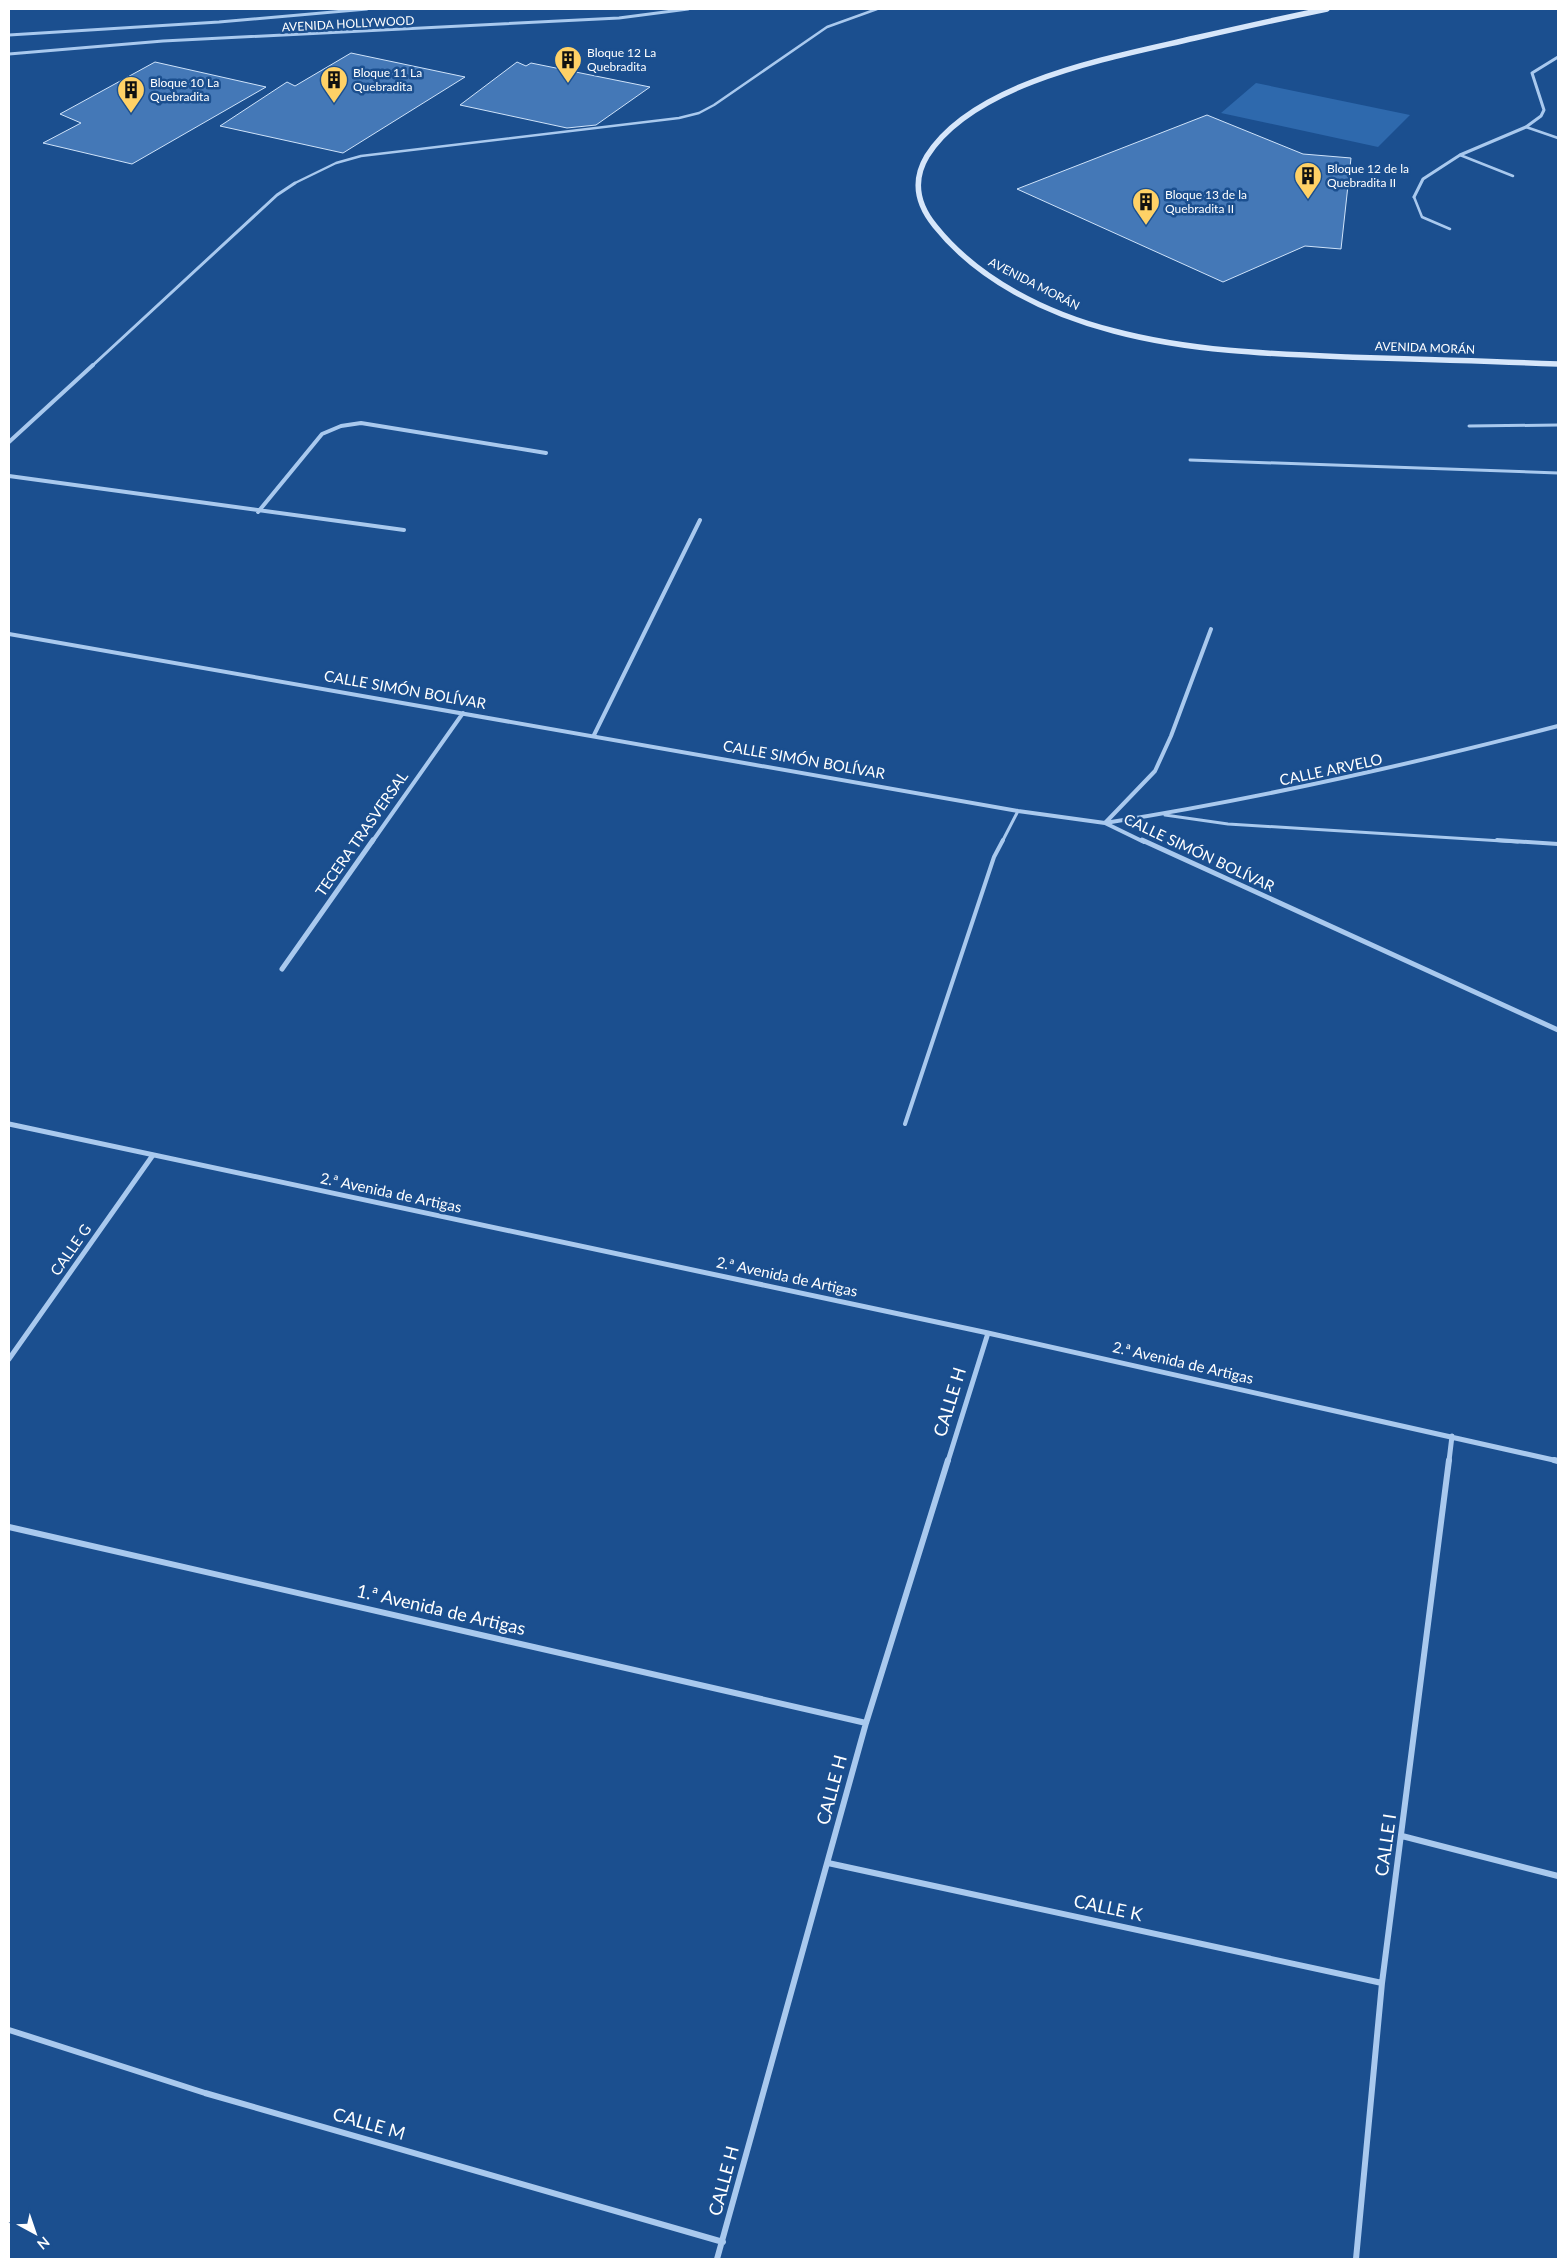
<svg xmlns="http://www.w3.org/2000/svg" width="1567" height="2268" viewBox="0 0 1567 2268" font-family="Lato,sans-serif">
  <rect width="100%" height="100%" fill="#1b4f8f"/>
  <path fill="#2e69ad" d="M1256 83 1410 115 1378 147 1221 113Z"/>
  <path fill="#4478b7" stroke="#cfe3fa" d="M351 53 465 77 343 153 220 126 287 82 295 86Z
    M155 62 266 87 132 164 43 143 81 123 60 114Z
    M517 62 526 66 531 63 650 87 596 125 567 128 460 105Z
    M1207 115 1303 154 1351 158 1341 249 1305 246 1223 282 1017 189Z"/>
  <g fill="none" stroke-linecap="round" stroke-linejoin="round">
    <path stroke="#a9c9ee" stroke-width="2.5" d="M1526 127 1558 138
      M1460 155 1513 176
      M295 183 336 163 361 156 679 118 699 113 714 105 827 27 877 9
      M1414 197 1422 217 1450 229"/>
    <path stroke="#a9c9ee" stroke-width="3" d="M1469 426 1558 425
      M1190 460 1558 473
      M1165 815 1228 824 1518 842
      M1002 842 1018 811"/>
    <path stroke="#a9c9ee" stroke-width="4" d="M1497 840 1558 844
      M905 1124 994 857 1003 840"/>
    <path stroke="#a9c9ee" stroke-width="3" d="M9 35 219 22 367 9
      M9 54 163 41 619 18 688 9
      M1414 197 1423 179 1460 155 1526 127 1541 116 1544 110 1532 73 1558 57
      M92 366 277 195 295 183"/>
    <path stroke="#a9c9ee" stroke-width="4" d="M9 442 93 365
      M9 476 404 530
      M258 512 322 434 341 426 361 423 546 453
      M9 634 1018 811 1105 823 1144 842
      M594 735 700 520
      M1105 823C1258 799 1408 765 1558 726
      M1105 823 1155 771 1171 736 1211 629
      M372 842 463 713"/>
    <path stroke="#a9c9ee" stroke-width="5" d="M1142 840 1558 1030
      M282 969 373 840
      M9 1124 988 1333 1558 1461
      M9 1359 153 1155
      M948 1461 988 1333
      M1449 1461 1452 1436"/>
    <path stroke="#a9c9ee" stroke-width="6" d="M1554 1460 1558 1461
      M9 1527 866 1723
      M1402 1836 1558 1876
      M828 1863 1382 1983
      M9 2030 205 2093 723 2242
      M717 2259 866 1723 948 1460
      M1356 2259 1382 1983 1449 1460"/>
    <path stroke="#d6e6fa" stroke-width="5.5" d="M1327 9C1283 18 1239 28 1195 38 1114 57 974 81 927 156 912 181 917 204 935 226 978 280 1047 314 1114 331 1189 351 1269 354 1347 357 1417 359 1488 361 1558 364"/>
  </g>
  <defs>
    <symbol id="building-pin" viewBox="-11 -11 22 30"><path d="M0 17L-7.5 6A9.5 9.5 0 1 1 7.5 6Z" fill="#ffd166" stroke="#1b4f8f"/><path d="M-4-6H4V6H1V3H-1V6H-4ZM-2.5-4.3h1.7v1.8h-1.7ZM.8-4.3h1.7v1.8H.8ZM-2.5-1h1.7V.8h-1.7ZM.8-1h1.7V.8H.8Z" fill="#111"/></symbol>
  </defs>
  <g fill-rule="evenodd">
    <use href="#building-pin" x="552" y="44" width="32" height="43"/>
    <use href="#building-pin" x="318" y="64" width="32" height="43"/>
    <use href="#building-pin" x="115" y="74" width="32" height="43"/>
    <use href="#building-pin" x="1292" y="160" width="32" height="43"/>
    <use href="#building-pin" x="1130" y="186" width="32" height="43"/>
  </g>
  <g text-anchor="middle" stroke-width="5" stroke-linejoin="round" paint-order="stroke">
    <g font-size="12" fill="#fff" stroke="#1b4f8f">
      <text transform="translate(348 24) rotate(-3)" y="4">AVENIDA HOLLYWOOD</text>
      <text transform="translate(1034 284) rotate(27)" y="4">AVENIDA MORÁN</text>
      <text transform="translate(1425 348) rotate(2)" y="4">AVENIDA MORÁN</text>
    </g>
    <g font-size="12" fill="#fff" stroke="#1b4f8f" text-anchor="start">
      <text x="587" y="57">Bloque 12 La<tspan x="587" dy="14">Quebradita</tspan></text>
      <text x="353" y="77">Bloque 11 La<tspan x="353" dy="14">Quebradita</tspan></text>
      <text x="150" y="87">Bloque 10 La<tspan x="150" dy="14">Quebradita</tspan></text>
      <text x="1327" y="173">Bloque 12 de la<tspan x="1327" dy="14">Quebradita II</tspan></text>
      <text x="1165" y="199">Bloque 13 de la<tspan x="1165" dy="14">Quebradita II</tspan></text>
    </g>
    <g font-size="15" fill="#fff" stroke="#1b4f8f">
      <text transform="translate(405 690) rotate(10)" y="5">CALLE SIMÓN BOLÍVAR</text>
      <text transform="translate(804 760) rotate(10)" y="5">CALLE SIMÓN BOLÍVAR</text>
      <text transform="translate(1331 770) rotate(-12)" y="5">CALLE ARVELO</text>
      <text transform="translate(362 834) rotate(-55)" y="5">TECERA TRASVERSAL</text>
      <text transform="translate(1199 853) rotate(25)" y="5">CALLE SIMÓN BOLÍVAR</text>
      <text transform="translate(391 1193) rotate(12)" y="5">2.ª Avenida de Artigas</text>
      <text transform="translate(71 1250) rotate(-55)" y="5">CALLE G</text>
      <text transform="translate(787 1277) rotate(12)" y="5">2.ª Avenida de Artigas</text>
      <text transform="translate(1183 1363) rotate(13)" y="5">2.ª Avenida de Artigas</text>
    </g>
    <g font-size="18" fill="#fff" stroke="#1b4f8f">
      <text transform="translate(950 1402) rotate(-73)" y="6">CALLE H</text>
      <text transform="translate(441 1610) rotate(13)" y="6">1.ª Avenida de Artigas</text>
      <text transform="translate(832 1790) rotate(-75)" y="6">CALLE H</text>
      <text transform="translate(1386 1845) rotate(-82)" y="6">CALLE I</text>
      <text transform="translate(1108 1908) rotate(12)" y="6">CALLE K</text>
      <text transform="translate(369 2124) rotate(16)" y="6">CALLE M</text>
      <text transform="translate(724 2181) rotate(-75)" y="6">CALLE H</text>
    </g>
  </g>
  <rect width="1567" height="2268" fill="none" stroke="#ffffff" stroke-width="20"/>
  <g transform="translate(35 2233) rotate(140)" stroke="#1b4f8f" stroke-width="4" paint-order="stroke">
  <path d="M0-4L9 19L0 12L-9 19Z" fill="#ffffff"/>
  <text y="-8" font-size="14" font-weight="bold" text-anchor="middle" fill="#ffffff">N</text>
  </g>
</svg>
